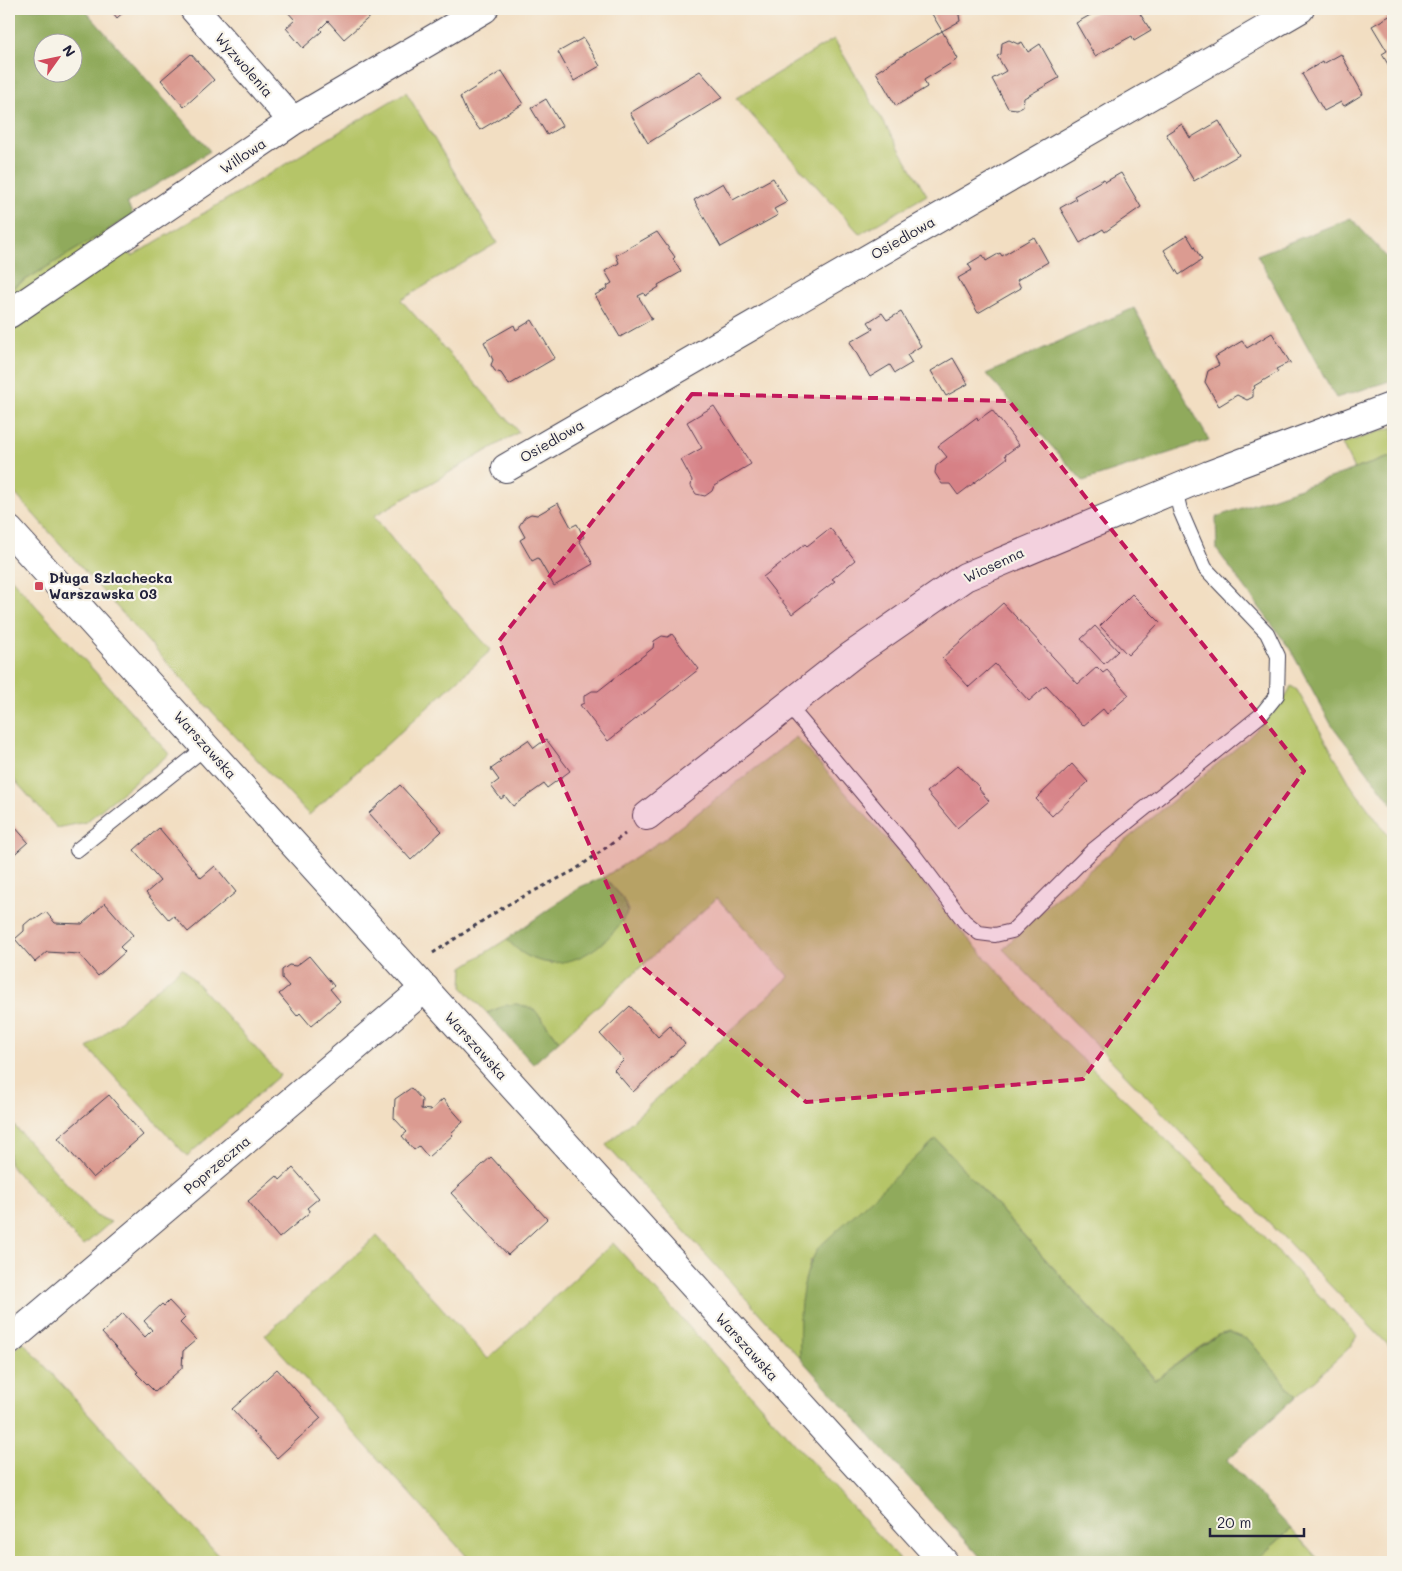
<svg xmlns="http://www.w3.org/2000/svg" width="1402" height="1571" viewBox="0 0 1402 1571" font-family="Mali,sans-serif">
  <rect width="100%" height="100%" fill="#f7f3e8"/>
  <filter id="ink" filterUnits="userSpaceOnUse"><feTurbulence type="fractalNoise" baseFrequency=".02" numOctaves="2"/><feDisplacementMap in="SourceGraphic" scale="10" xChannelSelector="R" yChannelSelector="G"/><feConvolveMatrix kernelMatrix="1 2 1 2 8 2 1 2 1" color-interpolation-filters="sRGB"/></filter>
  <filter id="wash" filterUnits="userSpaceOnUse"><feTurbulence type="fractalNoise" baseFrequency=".0096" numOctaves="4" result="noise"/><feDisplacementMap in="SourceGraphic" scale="20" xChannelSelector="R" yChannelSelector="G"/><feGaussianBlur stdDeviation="1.12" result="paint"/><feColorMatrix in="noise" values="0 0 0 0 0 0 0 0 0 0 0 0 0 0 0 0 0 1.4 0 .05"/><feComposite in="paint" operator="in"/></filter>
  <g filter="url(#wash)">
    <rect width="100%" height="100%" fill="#f2dec2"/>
    <path fill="#b5c568" stroke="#6c7452" d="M834 39 927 195 860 234 736 98Z
      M406 92 497 243 401 300 519 432 374 516 403 553 491 650 309 815 188 686 9 487V290L109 229 132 256Z
      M1393 427V456L1354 469 1342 444Z
      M9 576 169 754 86 822 57 828 9 774Z
      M1291 686 1297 690 1352 787 1393 842V1350L1003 949 1049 904 1247 739 1282 704Z
      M796 737 907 862 962 932 1048 1026 1236 1207 1357 1336 1349 1348 1296 1397 1249 1340 1218 1335 1188 1355 1156 1380 936 1139 810 1261 801 1305 800 1358 606 1145 789 977 717 898 559 1041 541 1017 506 1005 487 1013 462 987 463 967 507 939C519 953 535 959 552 964L622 897 604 877 664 839Z
      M182 967 280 1075 187 1156 88 1048Z
      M9 1120 96 1216 111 1222 83 1246 9 1164Z
      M377 1236 488 1359 613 1243 902 1562H472L265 1335Z
      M23 1342 224 1562H9V1355Z
      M1291 1529 1321 1562H1254Z"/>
    <path fill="#90aa5c" stroke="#59664c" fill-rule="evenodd" d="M9 9H84L210 151 127 203 133 215 9 290ZM42 42H72V72H42Z
      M1351 218 1393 264V380L1336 398 1257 255Z
      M1134 308 1209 440 1083 481 986 374Z
      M1393 456V805L1331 724 1290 649 1217 550 1216 517Z
      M604 877 622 897 628 911C604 956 546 986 507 939L580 887Z
      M517 1004 534 1009 559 1041 533 1064 487 1013 506 1005Z
      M936 1139 1155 1380 1218 1335 1229 1332 1249 1340 1296 1397 1227 1460 1291 1529 1254 1562H985L800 1358C799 1321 798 1280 819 1247Z"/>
    <g id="blocks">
      <path fill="#db9b91" d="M110 9H127L117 18Z
        M285 9H368L373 14 344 39 328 21 320 29 322 31 303 48 286 28 295 20Z
        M929 9H958L960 21 942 31Z
        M1101 9H1119L1120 11 1137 9 1151 31 1134 41 1132 36 1095 56 1076 23Z
        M1393 14V73L1382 54 1387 51 1372 26Z
        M942 31 958 59 924 80 927 87 896 106 876 72Z
        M583 38 600 66 574 81 558 52Z
        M1009 40 1018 44 1022 42 1028 52 1040 44 1059 78 1024 98 1023 106 1017 109 1008 108 992 79 1006 71 997 56 1001 54 1002 43Z
        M191 54 214 80 184 107 161 80Z
        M1341 54 1363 94 1344 106 1341 102 1324 111 1302 74 1322 62 1323 64Z
        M502 71 523 104 480 130 467 113 460 97Z
        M700 71 723 97 648 143 630 113Z
        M546 99 562 126 547 135 531 108Z
        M1219 121 1239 155 1194 181 1166 134 1182 124 1190 138Z
        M1121 173 1141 207 1105 232 1103 229 1080 243 1060 208 1076 199 1074 196 1104 179 1105 182Z
        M773 178 787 202 774 209 778 215 721 247 694 200 723 183 733 200Z
        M657 232 675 257 673 259 681 272 658 285 659 287 645 296 644 293 638 296 652 319 620 337 595 295 608 288 607 286 612 283 605 271 619 263 616 255Z
        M1187 235 1202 260 1179 275 1164 250Z
        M1034 237 1048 262 1017 280 1021 288 978 313 958 278 972 270 968 264 983 255 986 261 1000 253 1002 256Z
        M901 312 921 346 907 355 912 363 895 373 890 365 870 377 850 342 873 329 868 322 882 313 887 320Z
        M532 320 555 358 509 385 501 373 495 371 491 365 493 360 484 342 514 325 516 330Z
        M1272 333 1291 364 1288 363 1276 369 1278 372 1254 386 1255 388 1253 390V397L1247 400 1237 395 1219 406 1205 382 1208 371 1219 365 1215 357 1242 341 1247 348Z
        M953 358 968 384 946 396 931 371Z
        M714 406 751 464 714 486 712 491 705 496 696 494 691 486 692 480 681 460 702 448 687 422Z
        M992 410 1019 445 1005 455 1007 458 958 495 950 484H942L935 473 936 466 947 457 938 446 977 417 978 420Z
        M558 503 571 527 577 524 584 537 579 540 593 564 554 586 538 558 532 561 520 540 525 537 519 526 525 517 531 514 537 515Z
        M830 528 855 560 832 579 835 581 792 614 763 577 805 544 807 546Z
        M1132 594 1160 622 1128 655 1100 626Z
        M1003 603 1078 684 1097 667 1103 673 1107 670 1129 695 1107 714 1103 709 1083 726 1046 686 1029 701 995 664 969 687 942 658Z
        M1095 626 1118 651 1104 664 1081 639Z
        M672 634 699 669 608 741 580 705 584 703V696L592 691H598L653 648 654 641 662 636 668 637Z
        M546 739 570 771 547 788 544 784 513 806 505 796 501 799 491 786 499 780 491 769 501 762 499 760 528 740 534 748Z
        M1072 764 1088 782 1052 816 1036 799Z
        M958 765 980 788 979 789 989 801 957 828 927 792Z
        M400 785 442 831 411 860 369 813Z
        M9 820 28 842 9 859Z
        M159 828 201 878 215 866 236 892 188 932 174 916 169 920 146 893 160 881 134 850Z
        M105 903 133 935 120 947 125 952 98 976 79 954 47 952 35 962 15 939 24 931V925L31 919H36L46 912 55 923 82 924Z
        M309 956 334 986 330 989 340 1001 311 1026 300 1013 297 1016 279 994 289 986 282 978V970L289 965 296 966Z
        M630 1006 658 1037 670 1026 685 1044 633 1092 614 1070 624 1060 600 1034Z
        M411 1088 422 1100 421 1109 431 1110 443 1099 463 1122 451 1133 453 1135 428 1157 419 1146 414 1150 402 1136 407 1132 394 1118 395 1099Z
        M109 1095 143 1135 93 1178 58 1138Z
        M491 1157 547 1219 508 1255 451 1193Z
        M293 1168 319 1198 307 1208 310 1212 279 1238 248 1201 277 1176 280 1180Z
        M169 1301 185 1318 180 1323 196 1340 183 1351 182 1368 155 1392 136 1373 138 1372 102 1333 123 1313 145 1337 152 1330 144 1321 162 1304 164 1306Z
        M277 1369 321 1418 277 1458 232 1409Z"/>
    </g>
  </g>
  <g filter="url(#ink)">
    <use href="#blocks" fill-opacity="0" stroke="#413e4f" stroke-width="1"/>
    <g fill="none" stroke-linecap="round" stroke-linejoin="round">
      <defs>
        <path id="lane" d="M788 705 915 856 964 921 979 933 995 935 1012 931 1093 850 1261 715 1277 695 1278 656 1267 633 1205 568 1180 510 1175 489
          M77 850 206 747"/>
        <path id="street" d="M194 9 293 121
          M9 314 293 121 484 9
          M506 468 1300 9
          M647 816 851 656 965 577 1209 475 1393 406
          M9 1341 425 988"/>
        <path id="secondary" d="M9 530 944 1562"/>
      </defs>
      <use href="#lane" stroke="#413e4f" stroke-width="16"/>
      <use href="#street" stroke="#413e4f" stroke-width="30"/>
      <use href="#secondary" stroke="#413e4f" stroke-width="30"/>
      <path stroke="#413e4f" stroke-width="3" stroke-dasharray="4 4" stroke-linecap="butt" d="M433 953 507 905 575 870 625 834"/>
      <use href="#lane" stroke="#fff" stroke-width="14"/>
      <use href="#street" stroke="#fff" stroke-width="28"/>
      <use href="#secondary" stroke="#fff" stroke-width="28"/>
    </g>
  </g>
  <path fill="#c2185b" fill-opacity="0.2" stroke="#c2185b" stroke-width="4" stroke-dasharray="10 6" stroke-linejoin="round" d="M692 394 1009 401 1304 771 1083 1079 806 1102 644 968 499 641Z"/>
  <rect fill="#d1495b" stroke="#f7f3e8" stroke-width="2" x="34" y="581" width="10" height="10" rx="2.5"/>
  <g text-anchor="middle" stroke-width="4.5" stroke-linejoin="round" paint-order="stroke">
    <g font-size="14" fill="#22223b" stroke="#f7f3e8">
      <text transform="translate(244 65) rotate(49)" y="5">Wyzwolenia</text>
      <text transform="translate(243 156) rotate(-34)" y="5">Willowa</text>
      <text transform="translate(903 238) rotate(-30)" y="5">Osiedlowa</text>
      <text transform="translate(552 441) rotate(-30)" y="5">Osiedlowa</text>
      <text transform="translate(994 565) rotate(-25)" y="5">Wiosenna</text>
      <text transform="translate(205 745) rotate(48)" y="5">Warszawska</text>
      <text transform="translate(476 1046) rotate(48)" y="5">Warszawska</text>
      <text transform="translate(217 1165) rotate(-40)" y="5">Poprzeczna</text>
      <text transform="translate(747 1347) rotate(48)" y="5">Warszawska</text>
    </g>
    <g font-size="14" font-weight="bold" fill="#22223b" stroke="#f7f3e8" text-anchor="start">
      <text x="49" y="583">Długa Szlachecka<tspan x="49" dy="16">Warszawska 03</tspan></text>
    </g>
  </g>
  <rect width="1402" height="1571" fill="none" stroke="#f7f3e8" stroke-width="30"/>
  <g transform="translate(58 58) rotate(57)"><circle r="24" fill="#f7f3e8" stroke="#a29fa3"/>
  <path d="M0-4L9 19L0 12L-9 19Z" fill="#d1495b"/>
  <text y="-8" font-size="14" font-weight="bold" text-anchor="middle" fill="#22223b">N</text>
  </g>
  <path d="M1210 1528v8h94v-8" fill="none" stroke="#22223b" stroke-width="2.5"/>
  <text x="1217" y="1528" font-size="15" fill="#22223b" stroke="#f7f3e8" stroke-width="4" paint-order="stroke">20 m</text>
</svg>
